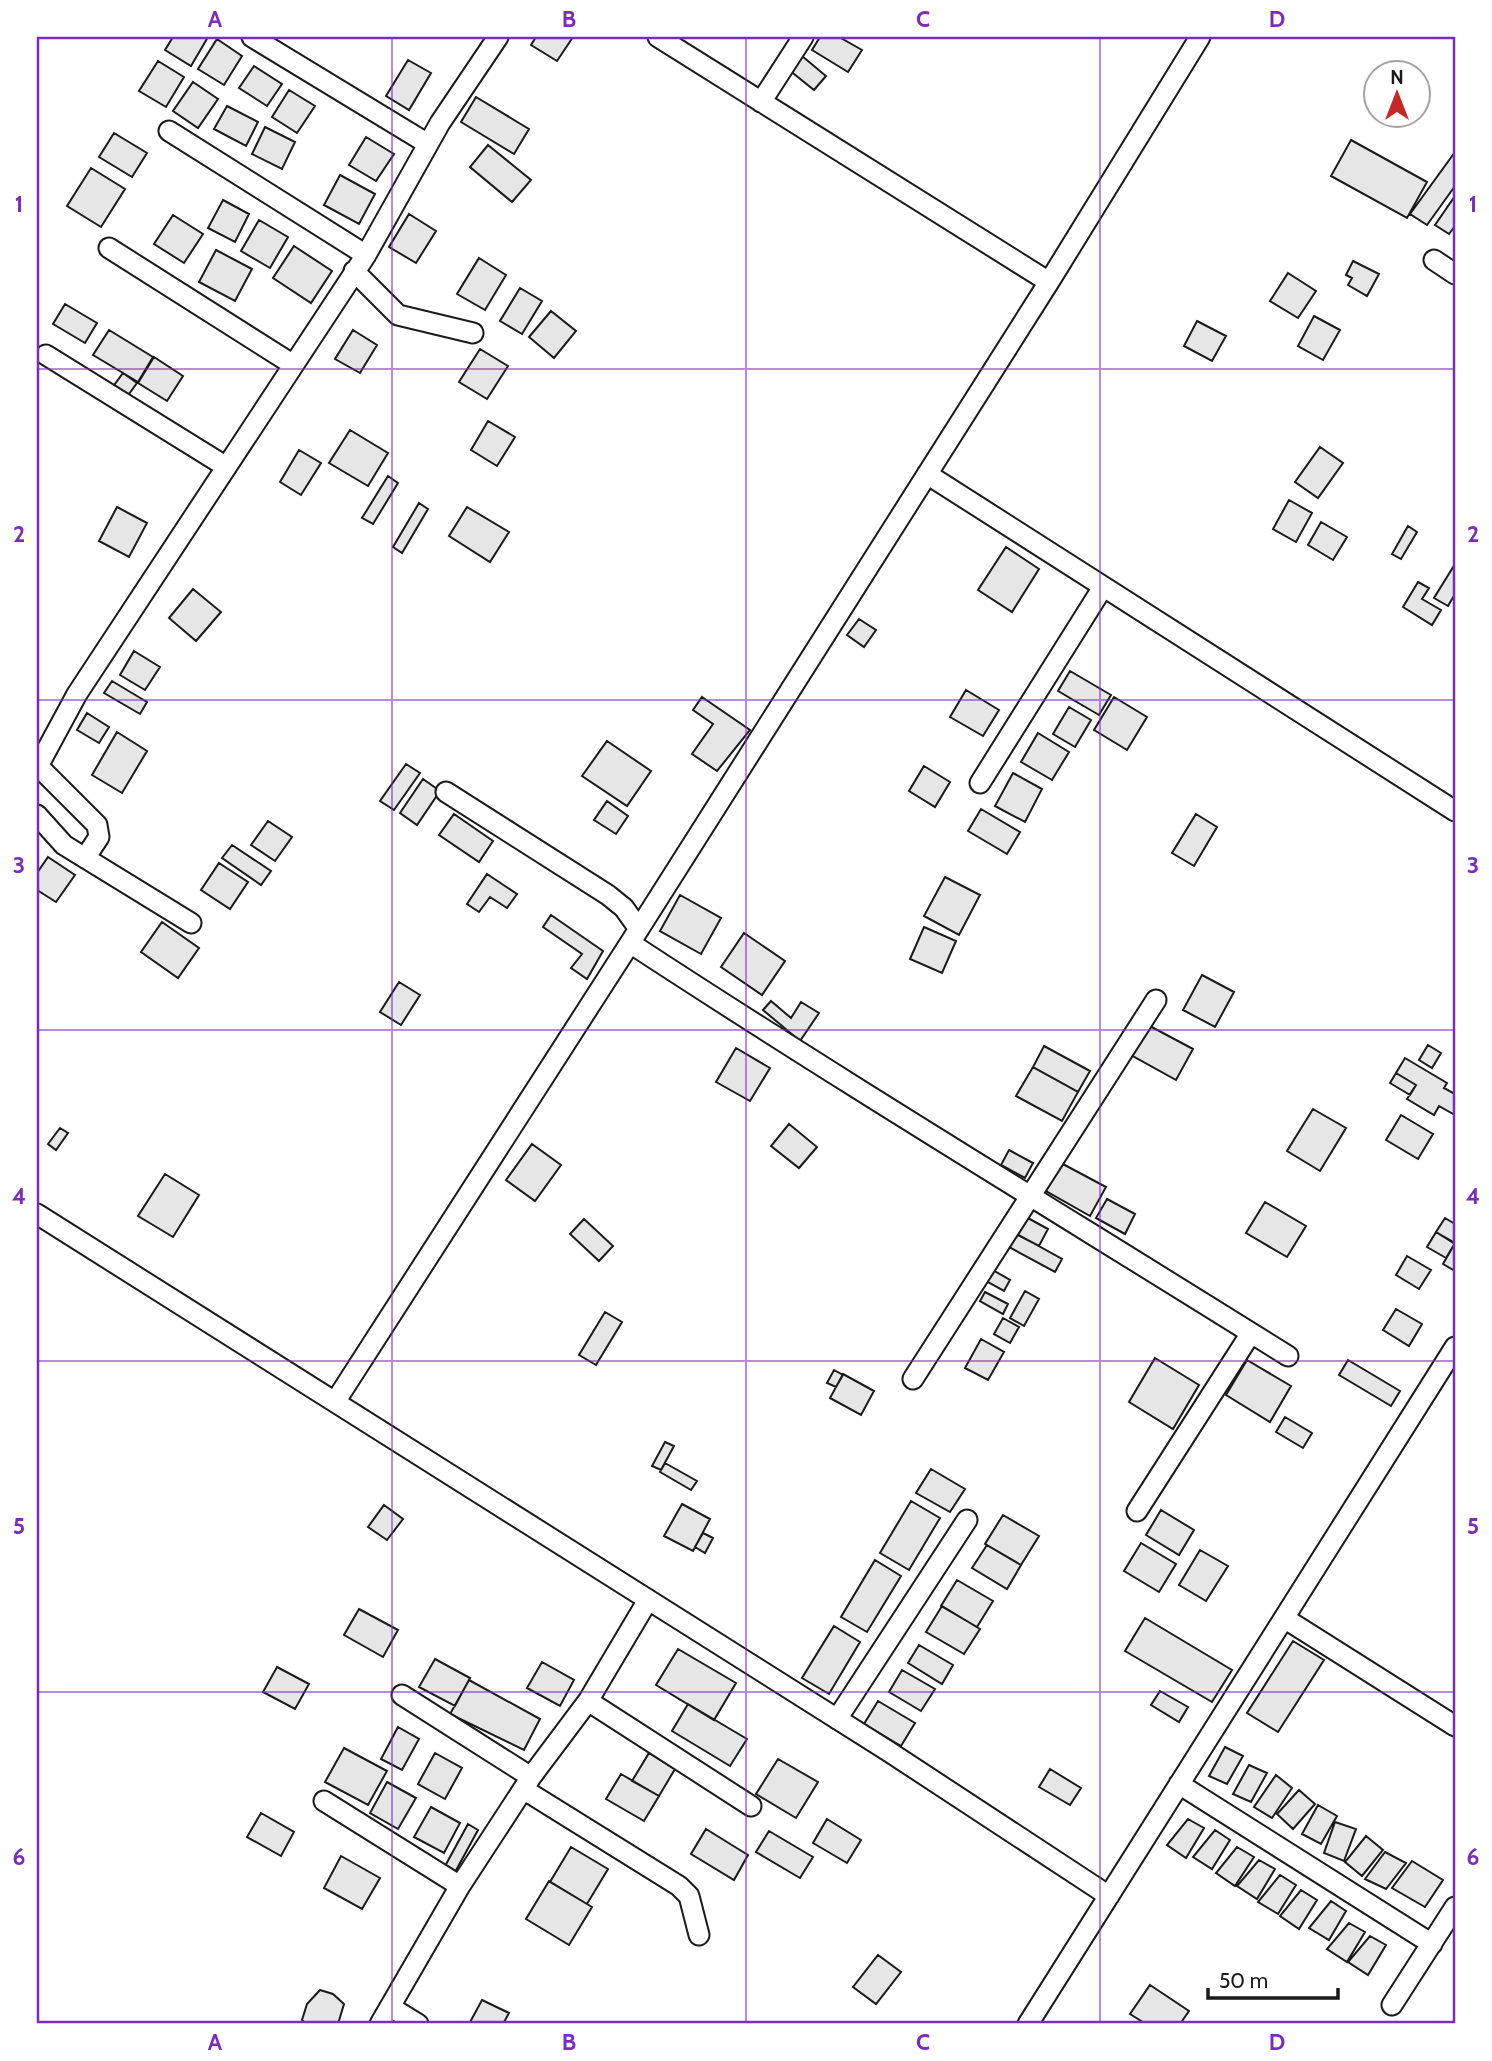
<svg xmlns="http://www.w3.org/2000/svg" width="1492" height="2061" viewBox="0 0 1492 2061" font-family="Cabin,sans-serif">
  <rect width="100%" height="100%" fill="#fff"/>
  <path fill="#e6e6e6" stroke="#1a1a1a" stroke-width="2" d="M173 37H208L191 66 165 50Z
    M536 37H573L557 61 531 45Z
    M820 37H839L862 50 848 72 812 50Z
    M217 39 242 56 224 85 198 69Z
    M802 56 826 76 814 90 789 70Z
    M408 60 431 73 409 110 386 96Z
    M158 61 184 77 166 107 139 91Z
    M254 66 282 84 267 106 239 88Z
    M193 82 218 99 198 128 173 111Z
    M289 90 315 106 297 133 272 117Z
    M476 97 529 129 514 154 461 122Z
    M227 106 258 122 246 146 214 129Z
    M265 127 295 142 282 169 252 154Z
    M114 133 147 153 132 177 99 157Z
    M366 137 394 154 376 181 349 165Z
    M1351 140 1427 182 1407 218 1331 176Z
    M488 145 531 180 512 202 470 167Z
    M1455 152V186L1427 225 1410 214Z
    M91 168 125 189 101 227 67 206Z
    M340 175 375 194 359 224 324 205Z
    M1455 196V226L1449 234 1435 225Z
    M223 200 249 214 235 242 208 228Z
    M409 214 436 231 416 263 389 247Z
    M173 215 203 234 184 263 154 244Z
    M259 220 288 237 270 268 241 251Z
    M294 246 332 271 311 303 273 278Z
    M216 250 252 269 235 301 199 282Z
    M479 258 506 275 485 310 457 294Z
    M1353 261 1379 274 1367 296 1348 285 1352 278 1346 275Z
    M1288 273 1316 291 1298 318 1270 301Z
    M520 288 542 301 522 334 500 321Z
    M65 304 97 323 85 343 53 324Z
    M551 311 576 331 554 358 529 337Z
    M1314 316 1340 330 1323 360 1298 346Z
    M1197 321 1226 336 1212 361 1184 346Z
    M109 330 153 357 138 382 93 355Z
    M353 330 377 345 360 373 335 359Z
    M480 349 508 366 487 399 459 382Z
    M154 357 183 376 167 401 138 383Z
    M123 373 137 383 126 398 112 388Z
    M488 421 515 437 497 466 471 450Z
    M350 430 388 453 368 486 329 463Z
    M1320 447 1343 463 1318 498 1295 482Z
    M299 450 321 463 301 495 280 482Z
    M388 476 398 483 373 524 362 518Z
    M1289 500 1312 513 1296 542 1273 529Z
    M419 503 428 509 402 553 393 547Z
    M117 507 147 523 129 557 99 541Z
    M467 507 509 532 490 562 449 536Z
    M1321 522 1347 537 1333 560 1308 545Z
    M1408 526 1417 532 1401 559 1392 554Z
    M1006 547 1039 569 1012 612 978 590Z
    M1455 564V594L1448 606 1434 598Z
    M1418 582 1429 588 1422 599 1441 610 1432 625 1403 607Z
    M193 589 221 612 196 641 169 618Z
    M859 619 876 630 864 647 847 635Z
    M134 651 160 667 145 690 120 675Z
    M1070 671 1111 695 1099 715 1058 691Z
    M112 681 147 702 140 714 104 693Z
    M966 690 999 710 983 736 950 717Z
    M702 697 750 730 717 771 692 754 713 724 693 710Z
    M1114 697 1147 717 1127 750 1094 730Z
    M1069 707 1091 720 1075 747 1053 734Z
    M87 713 109 727 99 743 77 730Z
    M117 732 147 751 122 793 92 775Z
    M1038 733 1069 752 1052 780 1021 762Z
    M607 741 651 771 627 806 582 776Z
    M406 764 420 773 394 810 380 801Z
    M924 766 950 782 935 807 909 791Z
    M1013 773 1042 789 1025 822 995 806Z
    M423 779 440 791 417 825 400 813Z
    M607 801 628 816 616 834 594 820Z
    M981 809 1020 832 1007 854 968 831Z
    M454 814 493 841 479 862 439 835Z
    M1196 814 1217 827 1194 866 1172 853Z
    M268 821 292 837 275 861 251 845Z
    M232 845 271 871 261 885 222 858Z
    M48 857 75 875 56 902 37 890V873Z
    M219 863 248 882 230 909 201 890Z
    M487 874 517 894 507 908 490 897 479 912 467 904Z
    M945 877 980 895 959 935 924 916Z
    M680 895 721 918 701 954 660 931Z
    M551 915 603 951 587 979 571 968 582 954 543 927Z
    M162 922 199 948 178 978 141 952Z
    M924 927 956 941 942 973 910 959Z
    M744 933 785 961 762 995 721 967Z
    M1202 975 1234 992 1215 1027 1183 1010Z
    M399 982 420 995 401 1025 380 1012Z
    M771 1001 791 1018 801 1002 819 1013 800 1041 763 1010Z
    M1148 1025 1193 1049 1176 1080 1131 1055Z
    M1428 1045 1441 1053 1432 1068 1419 1060Z
    M1044 1046 1090 1071 1078 1092 1033 1067Z
    M736 1048 770 1068 750 1101 716 1082Z
    M1405 1058 1447 1083 1444 1088 1455 1094V1115L1439 1106 1434 1115 1407 1099 1416 1085 1396 1073Z
    M1033 1067 1078 1092 1062 1121 1016 1096Z
    M1396 1073 1416 1085 1410 1095 1390 1083Z
    M1313 1109 1346 1128 1320 1171 1287 1151Z
    M1401 1115 1433 1134 1418 1159 1386 1140Z
    M789 1124 817 1147 799 1168 771 1146Z
    M60 1128 68 1133 56 1150 48 1144Z
    M532 1144 561 1165 535 1201 506 1180Z
    M1009 1150 1033 1163 1025 1178 1001 1165Z
    M1061 1163 1106 1187 1090 1216 1046 1191Z
    M165 1174 199 1195 173 1237 138 1216Z
    M1107 1199 1135 1214 1125 1234 1096 1218Z
    M1265 1202 1306 1226 1287 1257 1246 1233Z
    M1026 1217 1048 1229 1039 1246 1016 1234Z
    M1445 1218 1455 1224V1244L1436 1232Z
    M584 1219 613 1246 599 1261 570 1234Z
    M1436 1232 1455 1243 1446 1258 1427 1247Z
    M1017 1234 1062 1259 1055 1272 1009 1247Z
    M1455 1243V1271L1443 1264Z
    M1407 1256 1431 1270 1419 1289 1396 1275Z
    M991 1269 1010 1280 1004 1291 984 1280Z
    M1025 1291 1039 1299 1024 1326 1010 1318Z
    M985 1292 1008 1304 1003 1314 980 1301Z
    M1396 1309 1422 1324 1409 1346 1383 1330Z
    M605 1312 622 1322 596 1365 579 1355Z
    M1003 1318 1019 1327 1010 1343 994 1334Z
    M981 1339 1004 1352 988 1380 965 1368Z
    M1155 1358 1199 1385 1173 1429 1129 1402Z
    M1247 1360 1291 1386 1270 1422 1226 1395Z
    M1348 1360 1400 1391 1391 1406 1339 1375Z
    M834 1370 843 1375 836 1387 827 1383Z
    M843 1374 874 1391 861 1415 830 1398Z
    M1285 1417 1312 1433 1303 1448 1276 1432Z
    M665 1442 674 1446 661 1470 652 1466Z
    M665 1463 697 1481 691 1490 660 1472Z
    M931 1469 965 1489 950 1512 916 1493Z
    M911 1501 940 1518 909 1570 880 1553Z
    M682 1504 710 1519 693 1551 664 1536Z
    M384 1505 403 1519 387 1540 368 1527Z
    M1161 1510 1194 1530 1179 1555 1146 1535Z
    M1003 1515 1039 1536 1021 1565 985 1544Z
    M703 1533 713 1538 705 1553 695 1547Z
    M1141 1543 1176 1564 1159 1592 1124 1571Z
    M987 1545 1021 1565 1007 1589 972 1568Z
    M1200 1550 1228 1566 1206 1601 1179 1585Z
    M875 1560 901 1576 867 1632 841 1617Z
    M957 1580 993 1601 977 1627 941 1606Z
    M942 1606 980 1629 964 1654 926 1632Z
    M359 1609 398 1630 383 1657 344 1635Z
    M1145 1618 1232 1670 1212 1702 1125 1651Z
    M834 1626 860 1642 829 1694 802 1678Z
    M1293 1641 1324 1660 1278 1732 1247 1713Z
    M919 1645 953 1665 942 1684 908 1663Z
    M678 1649 736 1683 714 1720 656 1685Z
    M435 1659 470 1678 455 1706 419 1687Z
    M542 1662 574 1680 560 1706 527 1688Z
    M277 1667 309 1684 295 1709 263 1692Z
    M902 1670 935 1689 921 1711 889 1692Z
    M469 1680 540 1719 524 1750 450 1714Z
    M1160 1691 1188 1707 1179 1722 1151 1705Z
    M878 1701 915 1723 901 1746 864 1724Z
    M688 1704 747 1739 730 1766 672 1731Z
    M398 1727 419 1739 402 1770 381 1759Z
    M1225 1747 1243 1756 1227 1784 1209 1776Z
    M344 1748 387 1771 368 1805 325 1782Z
    M435 1753 462 1768 445 1799 418 1784Z
    M649 1753 675 1769 659 1796 632 1781Z
    M778 1759 818 1782 796 1818 756 1794Z
    M1249 1765 1267 1773 1251 1802 1233 1794Z
    M1050 1769 1081 1788 1070 1805 1039 1787Z
    M621 1774 659 1796 644 1821 606 1799Z
    M1276 1775 1292 1788 1272 1818 1254 1807Z
    M387 1782 416 1798 398 1829 370 1813Z
    M1299 1790 1315 1804 1293 1829 1277 1814Z
    M1318 1805 1337 1816 1321 1844 1302 1834Z
    M431 1807 460 1823 444 1853 414 1837Z
    M261 1813 294 1832 281 1856 247 1837Z
    M827 1819 861 1840 847 1863 813 1843Z
    M1188 1819 1204 1828 1186 1858 1167 1845Z
    M1335 1822 1356 1829 1344 1861 1324 1853Z
    M468 1824 478 1830 454 1874 444 1868Z
    M706 1829 748 1855 734 1880 691 1854Z
    M1215 1830 1230 1840 1212 1869 1193 1857Z
    M769 1831 813 1857 800 1878 756 1852Z
    M1366 1836 1383 1850 1362 1876 1345 1862Z
    M571 1847 608 1869 587 1904 550 1882Z
    M1237 1847 1254 1857 1235 1886 1216 1873Z
    M1385 1852 1406 1863 1386 1889 1365 1879Z
    M341 1856 380 1878 362 1909 324 1888Z
    M1259 1860 1275 1869 1257 1899 1237 1886Z
    M1412 1861 1443 1880 1425 1907 1392 1888Z
    M1280 1875 1296 1885 1278 1914 1258 1902Z
    M549 1881 592 1907 569 1945 526 1919Z
    M1301 1890 1317 1900 1299 1929 1280 1916Z
    M1331 1901 1346 1911 1329 1940 1309 1928Z
    M1349 1923 1365 1932 1347 1962 1327 1949Z
    M1370 1936 1386 1945 1368 1975 1348 1962Z
    M878 1955 901 1972 876 2004 853 1987Z
    M1150 1985 1189 2011 1180 2024H1146L1130 2014Z
    M320 1990 333 1994 344 2004 338 2024H306L302 2020 307 2004Z
    M482 2000 509 2013 503 2024H469Z"/>
  <g fill="none" stroke-linecap="round" stroke-linejoin="round">
    <defs>
      <path id="minor" d="M252 37 428 144
        M658 37 1049 282
        M761 102 803 37
        M169 131 366 255
        M109 248 292 364
        M1434 260 1455 274
        M354 271 398 315 473 333
        M46 355 225 466
        M927 474 1455 811
        M38 766 97 825 99 837 85 858
        M37 768 77 694 366 255 440 123 498 37
        M980 783 1103 587
        M446 792 608 895 624 908 639 929
        M37 815 64 845 191 923
        M630 943C847 1085 1069 1219 1288 1356
        M37 1214 888 1751 1109 1896
        M913 1379 1156 1000
        M335 1402 630 943 1049 282 1200 37
        M1137 1511 1251 1333
        M1284 1618 1455 1726
        M402 1695 531 1777
        M588 1701 751 1806
        M837 1719 967 1520
        M1179 1784 1432 1944
        M523 1789 679 1886 689 1896 699 1935
        M324 1801 460 1886
        M1392 2005 1455 1907
        M392 2008 418 2024
        M380 2024 460 1886 531 1777 588 1701 648 1600
        M1028 2024 1455 1347"/>
    </defs>
    <use href="#minor" stroke="#1a1a1a" stroke-width="23"/>
    <use href="#minor" stroke="#fff" stroke-width="19"/>
  </g>
  <path fill="none" stroke="#7b2cbf" stroke-width="2" stroke-opacity="0.55" d="M392 37V2024M746 37V2024M1100 37V2024M37 369H1455M37 700H1455M37 1030H1455M37 1361H1455M37 1692H1455"/>
  <rect width="1492" height="2061" fill="none" stroke="#ffffff" stroke-width="77"/>
  <g transform="translate(1397 94)"><circle r="33" fill="#ffffff" stroke="#a3a3a3" stroke-width="2"/>
  <path d="M0-5L12 26L0 18L-12 26Z" fill="#c62828"/>
  <text y="-10" font-size="19" font-weight="bold" text-anchor="middle" fill="#1a1a1a">N</text>
  </g>
  <path d="M1208 1988v10h130v-10" fill="none" stroke="#1a1a1a" stroke-width="3.5"/>
  <text x="1219" y="1988" font-size="21" fill="#1a1a1a" stroke="#ffffff" stroke-width="5" paint-order="stroke">50 m</text>
  <rect x="38" y="38" width="1416" height="1984" fill="none" stroke="#7b2cbf" stroke-width="2.5"/>
  <g font-size="23" text-anchor="middle" font-weight="bold" fill="#7b2cbf">
    <text x="215" y="27">A</text>
    <text x="569" y="27">B</text>
    <text x="923" y="27">C</text>
    <text x="1277" y="27">D</text>
    <text x="19" y="212">1</text>
    <text x="1473" y="212">1</text>
    <text x="19" y="542">2</text>
    <text x="1473" y="542">2</text>
    <text x="19" y="873">3</text>
    <text x="1473" y="873">3</text>
    <text x="19" y="1204">4</text>
    <text x="1473" y="1204">4</text>
    <text x="19" y="1534">5</text>
    <text x="1473" y="1534">5</text>
    <text x="19" y="1865">6</text>
    <text x="1473" y="1865">6</text>
    <text x="215" y="2050">A</text>
    <text x="569" y="2050">B</text>
    <text x="923" y="2050">C</text>
    <text x="1277" y="2050">D</text>
  </g>
</svg>
